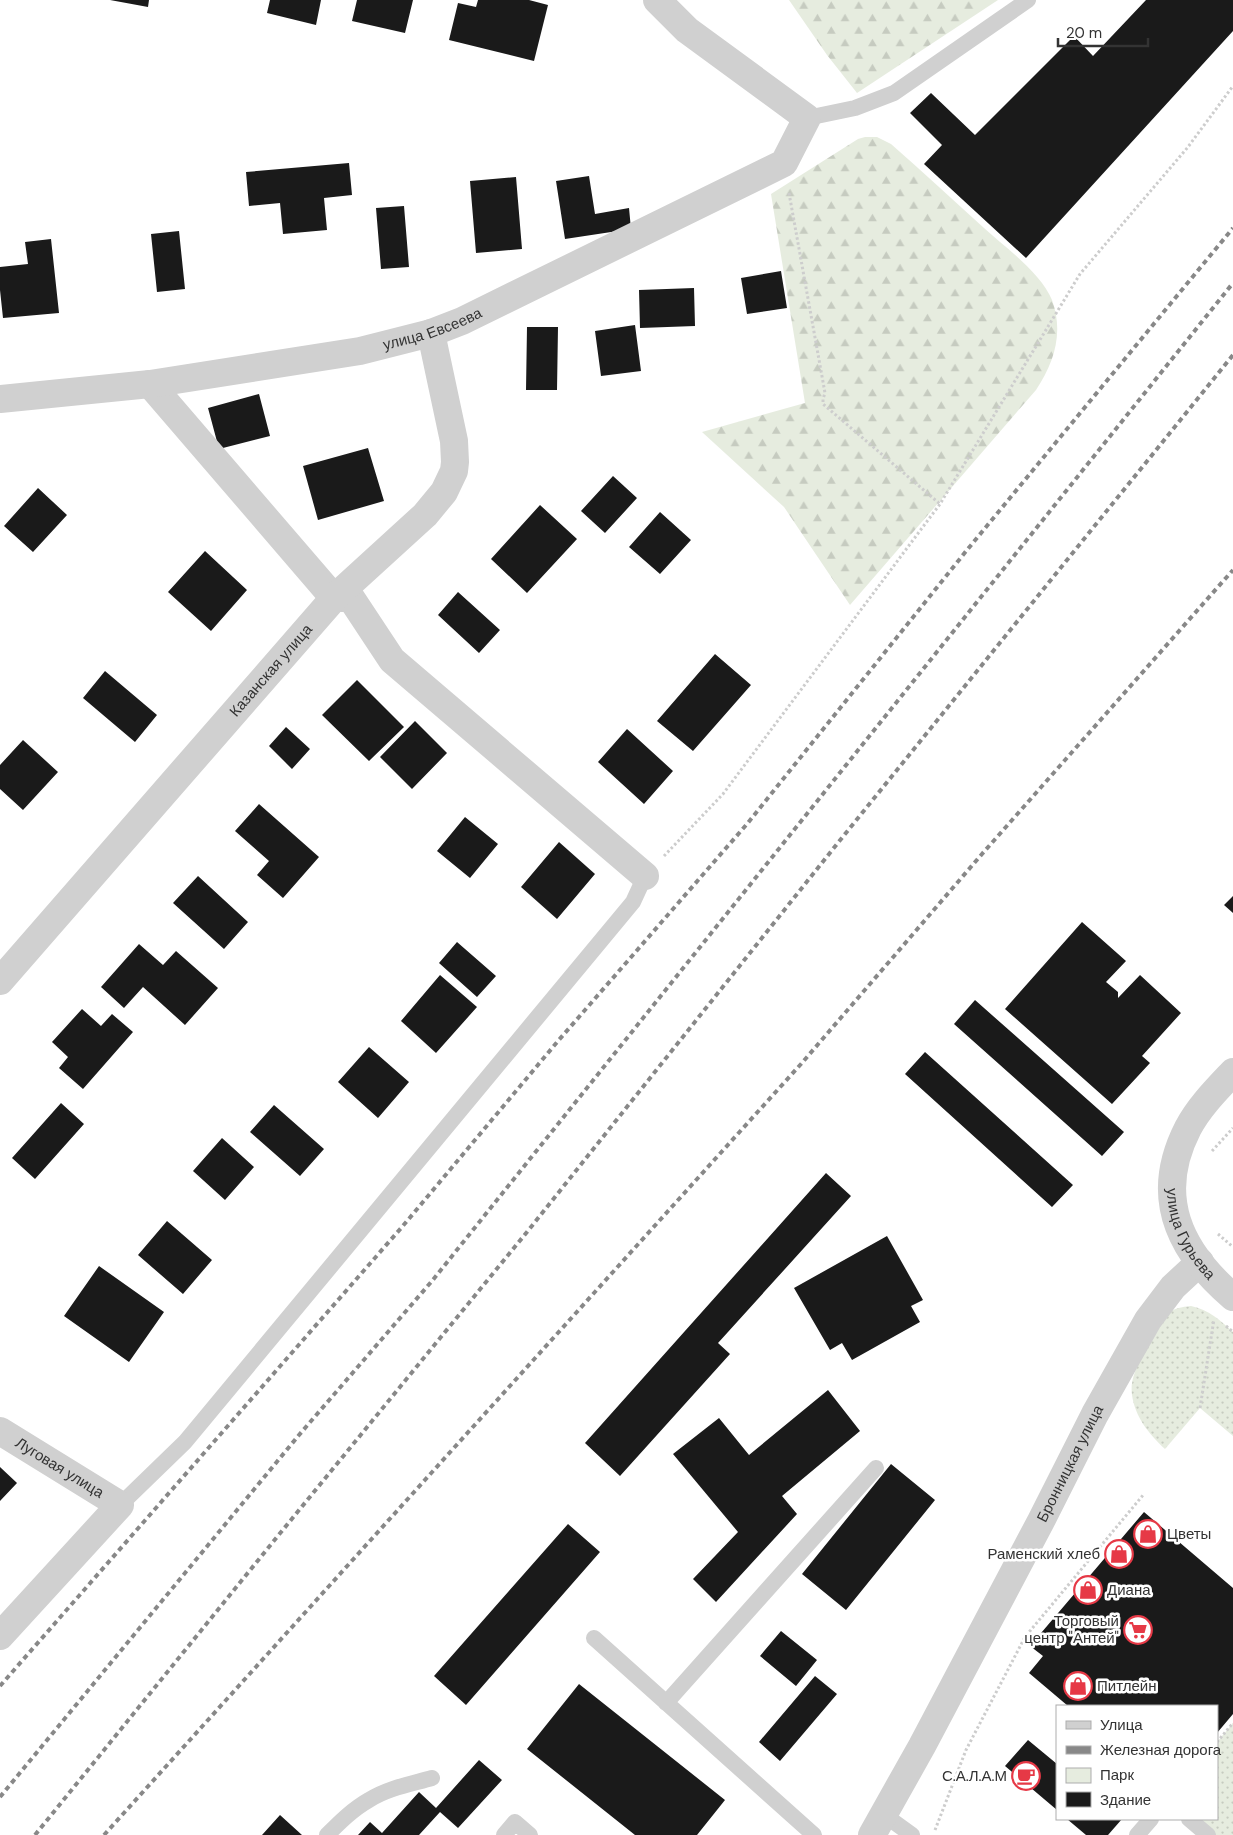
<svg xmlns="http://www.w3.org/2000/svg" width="1233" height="1835" viewBox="0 0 1233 1835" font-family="'DM Sans',sans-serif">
  <defs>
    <pattern id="green-dots" width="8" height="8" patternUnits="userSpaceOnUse" patternTransform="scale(1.25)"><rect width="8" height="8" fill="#e6ecdf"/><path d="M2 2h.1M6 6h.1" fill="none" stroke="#c6cbc0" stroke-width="1.8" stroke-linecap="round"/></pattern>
    <pattern id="forest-firs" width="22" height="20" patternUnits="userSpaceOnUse" patternTransform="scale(1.25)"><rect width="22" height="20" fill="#e6ecdf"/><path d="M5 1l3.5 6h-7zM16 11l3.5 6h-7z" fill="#c6cbc0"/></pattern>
  </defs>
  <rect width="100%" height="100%" fill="#fff"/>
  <path fill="url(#green-dots)" d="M1191 1306C1209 1310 1220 1320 1233 1332V1436L1200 1408 1165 1449C1149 1434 1135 1417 1132 1395 1129 1373 1145 1353 1155 1335 1159 1329 1162 1320 1167 1315 1173 1308 1182 1307 1191 1306Z
    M1233 1723V1835H1208L1189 1819H1217V1742Z"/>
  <path fill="url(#forest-firs)" d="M789 0H998L857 93 827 55Z
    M865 137H877L891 144C923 172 953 200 984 228 1006 248 1041 273 1052 300 1064 333 1054 363 1036 390L850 605 784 507 702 432 805 403 771 194 858 139Z"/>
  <path fill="#1a1a1a" d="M110 0H149L148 7Z
    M270 0H321L316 25 267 13Z
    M357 0H413L405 33 352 21Z
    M478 0H529L548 5 534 61 449 40 458 3 476 7Z
    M1146 0H1233V31L1026 258 924 164 942 145 910 113 931 93 975 135 1074 36 1093 56Z
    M349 163 352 195 324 198 327 230 283 234 280 203 249 206 246 172Z
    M589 176 595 214 629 208 631 229 565 239 556 181Z
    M516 177 522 249 476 253 470 181Z
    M404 206 409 267 381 269 376 208Z
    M179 231 185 289 157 292 151 234Z
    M51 239 59 313 3 318 0 290V267L28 264 25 242Z
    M781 271 787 308 747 314 741 278Z
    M694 288 695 326 640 328 639 290Z
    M635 325 641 371 601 376 595 331Z
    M527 327H558L557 390H526Z
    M259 394 270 436 219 449 208 408Z
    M368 448 384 501 318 520 303 466Z
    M613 476 637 498 605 533 581 511Z
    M38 488 67 515 33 552 4 526Z
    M540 505 577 539 527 593 491 559Z
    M660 512 691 540 660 574 629 547Z
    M205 551 247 590 211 631 168 592Z
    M458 592 500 630 479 653 438 615Z
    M715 654 751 685 693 751 657 721Z
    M105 671 157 715 135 742 83 698Z
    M357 680 404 727 369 761 322 715Z
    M415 721 447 753 412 789 380 757Z
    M286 727 310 749 292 769 269 746Z
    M627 729 673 771 644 804 598 762Z
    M23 740 58 772 23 810 0 789V765Z
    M259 804 319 857 283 898 257 875 269 861 235 831Z
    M465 817 498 844 470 878 437 851Z
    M559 842 595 874 557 919 521 887Z
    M198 876 248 922 224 949 173 903Z
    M1233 896V913L1224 905Z
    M1082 922 1126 961 1106 982 1118 992V998L1140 975 1181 1013 1142 1056 1150 1063 1112 1104 1005 1009Z
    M457 942 496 976 477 997 439 963Z
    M139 944 163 965 176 951 218 988 185 1025 143 987 124 1008 101 987Z
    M440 975 477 1007 436 1053 401 1021Z
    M975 1000 1124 1132 1102 1156 954 1024Z
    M82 1009 101 1026 112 1014 133 1032 83 1089 59 1068 68 1057 52 1042Z
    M369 1047 409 1082 378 1118 338 1082Z
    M925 1052 1073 1185 1052 1207 905 1074Z
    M61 1103 84 1124 35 1179 12 1158Z
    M274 1105 324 1149 300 1176 250 1132Z
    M222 1138 254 1167 225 1200 193 1171Z
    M826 1173 851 1196 718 1343 730 1354 620 1476 585 1443Z
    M167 1221 212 1260 183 1294 138 1255Z
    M887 1236 923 1300 911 1306 920 1322 852 1360 842 1343 830 1350 794 1288Z
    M99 1266 164 1312 129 1362 64 1316Z
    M828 1390 860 1431 782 1496 797 1514 716 1602 693 1579 738 1532 673 1454 719 1418 749 1455Z
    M891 1464 935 1500 846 1610 802 1574Z
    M0 1467 17 1483 0 1501Z
    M1144 1512 1233 1588V1714L1217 1733V1706H1068L1029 1673 1043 1656 1030 1646Z
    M568 1524 600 1552 466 1705 434 1676Z
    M781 1631 817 1660 796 1686 760 1656Z
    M815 1676 837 1694 780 1761 759 1742Z
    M579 1684 725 1800 697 1835H635L527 1749Z
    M1028 1740 1057 1764V1810L1005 1766Z
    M479 1760 502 1780 458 1828 440 1812 419 1835H358L370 1822 382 1833 419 1792 436 1808Z
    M280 1815 302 1835H262Z
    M1067 1819H1122L1108 1835H1086Z"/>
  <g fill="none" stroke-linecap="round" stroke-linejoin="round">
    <path stroke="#cdcdcd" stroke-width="3" stroke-dasharray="2.5 2.5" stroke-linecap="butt" d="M789 193 825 393 823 399V404L940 504
      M664 856 723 794 940 504 1080 274 1188 147 1233 86
      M1212 1151 1233 1128
      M1218 1234 1233 1247
      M1226 1326 1233 1332
      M1200 1408 1214 1319
      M1217 1742 1233 1723
      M935 1830 966 1750 1025 1637 1144 1494"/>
    <path stroke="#d0d0d0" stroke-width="16" d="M807 118 855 108 894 93 1028 0
      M120 1505 185 1442 633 902 645 876
      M594 1638 814 1835
      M666 1703 876 1468
      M883 1814 912 1835
      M1189 1819 1208 1835
      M327 1835C340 1822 353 1809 369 1800 388 1788 411 1784 432 1778
      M504 1835 515 1822 530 1835
      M1137 1835 1151 1819"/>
    <g stroke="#d0d0d0" stroke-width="28">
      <path d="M150 384 334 598H351L392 660 645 876"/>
      <path id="s1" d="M0 399 150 384 360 351 431 333 462 321 784 163 807 118 687 30 657 0"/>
      <path id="s2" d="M0 981 334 598 425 515 444 492 454 471 455 462 454 441 431 333"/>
      <path id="s3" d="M0 1431 120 1505 0 1636"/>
      <path id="s4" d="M872 1835 922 1746 1041 1521 1095 1414 1148 1320 1173 1287 1200 1262"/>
    </g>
    <path stroke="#d0d0d0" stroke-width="28" id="s5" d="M1233 1072C1217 1089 1199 1107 1188 1128 1153 1196 1179 1251 1233 1297"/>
    <path stroke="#888" stroke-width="4" stroke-dasharray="5 4" stroke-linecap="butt" d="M0 1686 402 1227 558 1041 747 824 967 550 1233 228
      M0 1797 299 1435 432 1281 1233 283
      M35 1835 277 1537 527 1232 837 844 1233 355
      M104 1835 801 1064 982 854 1233 570"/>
  </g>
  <defs>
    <symbol id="shop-ring" viewBox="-11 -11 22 22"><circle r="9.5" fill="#fff" stroke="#e63946" stroke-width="1.5"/><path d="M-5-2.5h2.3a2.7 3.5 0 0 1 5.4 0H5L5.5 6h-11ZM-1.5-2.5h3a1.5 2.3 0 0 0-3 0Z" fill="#e63946"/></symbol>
    <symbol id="supermarket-ring" viewBox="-11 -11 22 22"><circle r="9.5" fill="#fff" stroke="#e63946" stroke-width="1.5"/><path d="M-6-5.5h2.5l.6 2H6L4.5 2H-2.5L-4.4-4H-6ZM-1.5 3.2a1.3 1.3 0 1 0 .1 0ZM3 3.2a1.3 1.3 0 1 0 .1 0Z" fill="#e63946"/></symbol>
    <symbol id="cafe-ring" viewBox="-11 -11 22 22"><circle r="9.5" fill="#fff" stroke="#e63946" stroke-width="1.5"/><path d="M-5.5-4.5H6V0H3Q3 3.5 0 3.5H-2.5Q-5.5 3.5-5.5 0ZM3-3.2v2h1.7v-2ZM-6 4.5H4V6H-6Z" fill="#e63946"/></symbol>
  </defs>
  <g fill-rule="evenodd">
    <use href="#shop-ring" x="1132" y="1518" width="32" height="32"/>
    <use href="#shop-ring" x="1103" y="1538" width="32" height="32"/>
    <use href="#shop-ring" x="1072" y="1574" width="32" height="32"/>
    <use href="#supermarket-ring" x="1122" y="1614" width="32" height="32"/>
    <use href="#shop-ring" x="1062" y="1670" width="32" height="32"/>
    <use href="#cafe-ring" x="1010" y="1760" width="32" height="32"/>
  </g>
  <g text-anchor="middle" stroke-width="5" stroke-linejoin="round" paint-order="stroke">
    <g font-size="15" fill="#333" stroke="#fff">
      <text dy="5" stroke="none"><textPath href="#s1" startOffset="439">улица Евсеева</textPath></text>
      <text dy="5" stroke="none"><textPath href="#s2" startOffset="412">Казанская улица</textPath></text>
      <text dy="5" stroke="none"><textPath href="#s5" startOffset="185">улица Гурьева</textPath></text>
      <text dy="5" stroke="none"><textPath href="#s4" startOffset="421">Бронницкая улица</textPath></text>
      <text dy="5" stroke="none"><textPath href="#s3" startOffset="70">Луговая улица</textPath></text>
    </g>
    <g font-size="15" fill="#333" stroke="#fff" text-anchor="start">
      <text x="1167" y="1539">Цветы</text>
      <text x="1100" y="1559" text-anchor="end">Раменский хлеб</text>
      <text x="1107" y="1595">Диана</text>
      <text x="1119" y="1626" text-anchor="end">Торговый<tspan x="1119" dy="17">центр "Антей"</tspan></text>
      <text x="1097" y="1691">Питлейн</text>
      <text x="1007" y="1781" text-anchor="end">С.А.Л.А.М</text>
    </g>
  </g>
  <rect x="1056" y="1705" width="162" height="115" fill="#ffffff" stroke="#adadad"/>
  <rect x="1066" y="1721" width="25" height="8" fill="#d0d0d0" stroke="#adadad"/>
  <text x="1100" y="1730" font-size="15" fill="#333333">Улица</text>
  <rect x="1066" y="1746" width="25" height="8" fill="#888888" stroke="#adadad"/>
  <text x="1100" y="1755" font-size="15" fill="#333333">Железная дорога</text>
  <rect x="1066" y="1768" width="25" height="15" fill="#e6ecdf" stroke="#adadad"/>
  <text x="1100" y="1780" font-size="15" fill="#333333">Парк</text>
  <rect x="1066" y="1792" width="25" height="15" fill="#1a1a1a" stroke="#adadad"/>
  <text x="1100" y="1805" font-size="15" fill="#333333">Здание</text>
  <path d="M1058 38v8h90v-8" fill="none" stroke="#333333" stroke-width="2.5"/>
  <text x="1066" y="38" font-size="15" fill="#333333" stroke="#ffffff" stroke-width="4" paint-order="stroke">20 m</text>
</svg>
